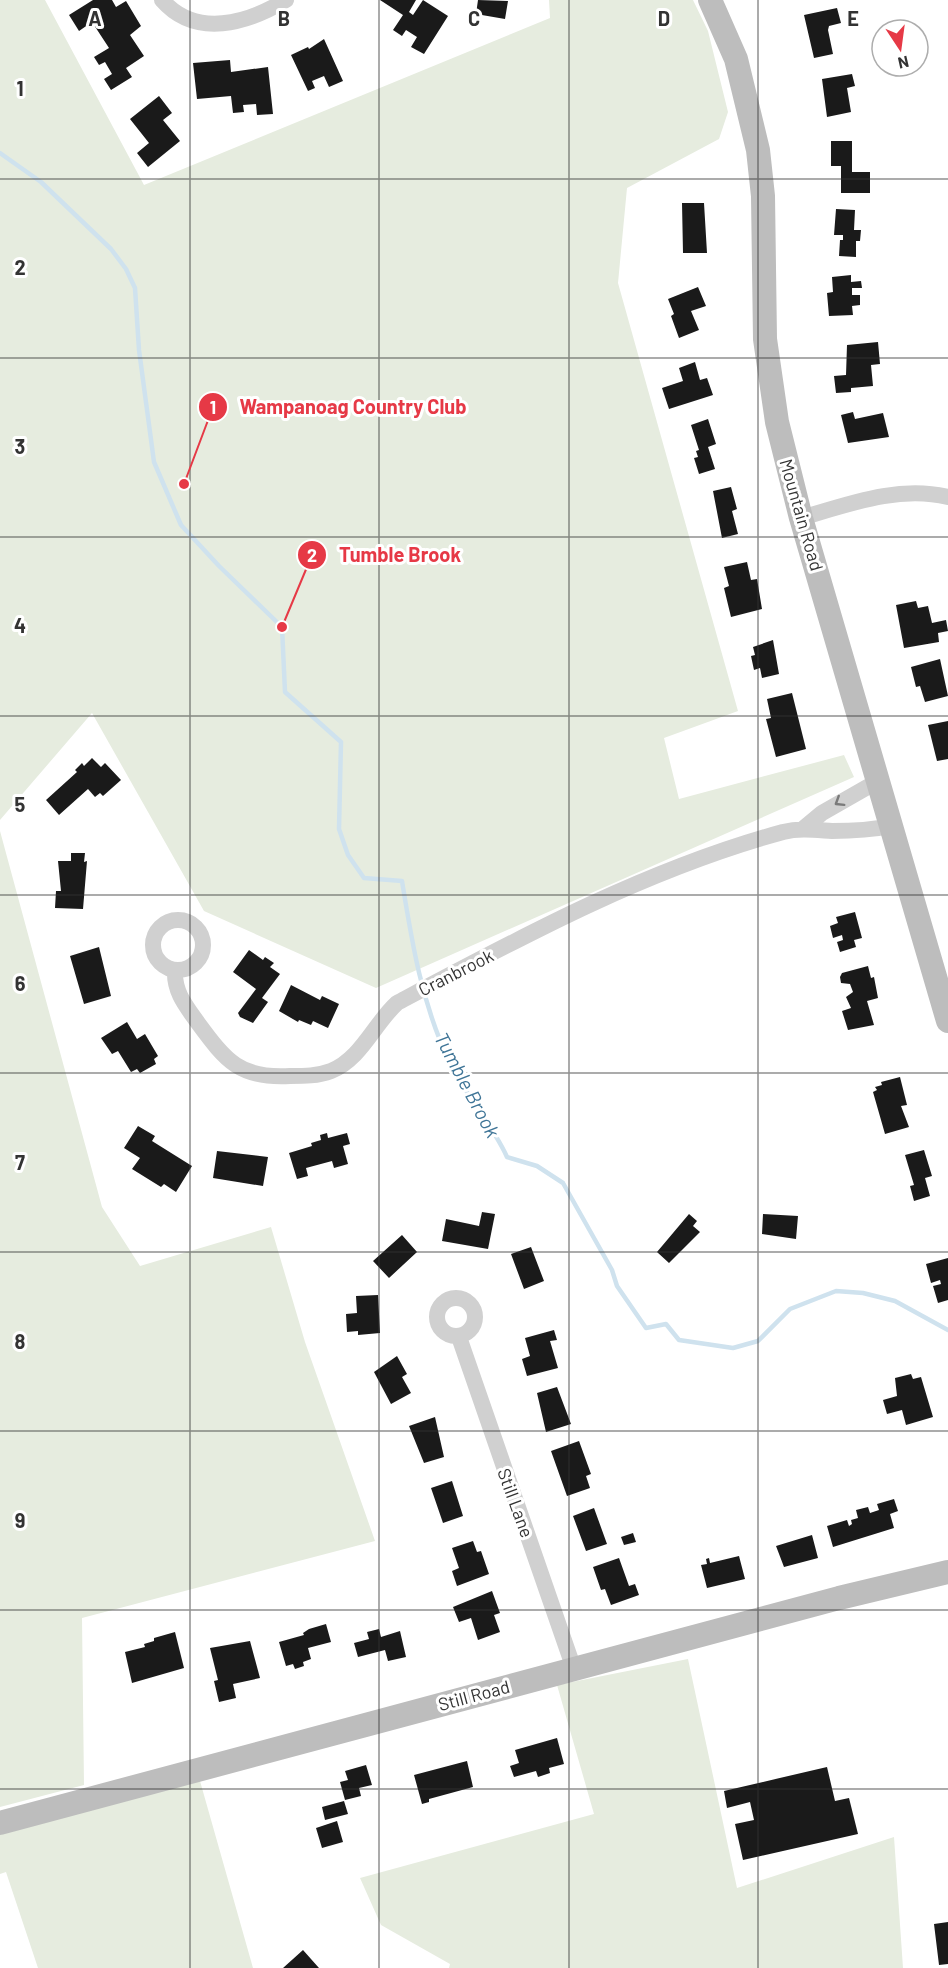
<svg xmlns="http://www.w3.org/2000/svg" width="948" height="1968" viewBox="0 0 948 1968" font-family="Barlow,sans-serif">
  <rect width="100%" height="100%" fill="#fff"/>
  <path fill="#e6ecdf" d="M0 0H45L144 185 550 18 549 0H693L708 31 728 112 719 139 627 188 618 283 738 711 664 738 679 799 844 755 854 777 376 988 204 911 92 713 0 820Z
    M0 831 102 1207 140 1266 271 1227 305 1342 375 1541 82 1618 84 1785 0 1807Z
    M688 1659 737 1888 894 1837 903 1968H449L450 1964 381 1925 360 1878 594 1814 557 1685Z
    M200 1781 253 1968H38L6 1872 0 1874V1834Z"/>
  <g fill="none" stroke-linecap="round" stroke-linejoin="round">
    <path stroke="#cfe2ee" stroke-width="4.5" d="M0 153 41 182 111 249 126 269 135 288 139 350 154 462 181 525 219 566 282 627 285 692 341 742 339 829 348 855 364 878 402 881C412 943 422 1005 450 1063 466 1096 492 1124 507 1157L537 1166 563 1183 612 1270 617 1286 646 1328 666 1324 679 1340 733 1348 758 1341 790 1309 836 1291 863 1293 895 1301 948 1330"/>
  </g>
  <path fill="#1a1a1a" d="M93 0H112L116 7 126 1 141 26 130 35 144 56 126 68 132 77 111 90 104 79 112 74 105 62 99 65 94 57 109 48 92 22 79 31 69 15Z
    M380 0H416L409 12 413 15 423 0 448 16 424 54 411 47 417 37 406 30 402 36 393 30 403 15Z
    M478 0 508 1 505 19 476 14Z
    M837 8 841 23 829 26 828 30 833 54 814 58 804 15Z
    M324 39 343 81 329 87 324 76 312 81 315 88 308 91 291 55 308 47 309 49Z
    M230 60 231 72 268 67 273 114 257 115 256 104 243 105 244 112 233 113 231 96 197 99 193 63Z
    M852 74 855 86 847 88 851 112 827 117 822 79Z
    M159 96 172 113 163 120 180 141 148 167 137 153 149 143 130 119Z
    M831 141H852V172H870V193H841V166H831Z
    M682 203H704L707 253H683Z
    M836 209 855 210 854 230H861L860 241H856V257L839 256 840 240H843V235H834Z
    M851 275V282L861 281 862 288H852V295H860V305L852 306 853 315 829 316 827 293 833 292 832 277Z
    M698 287 706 306 691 311 699 330 679 338 671 316 674 314 668 299Z
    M878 342 880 364 871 365 873 386 851 388V392L836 393 834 376 846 375 847 345Z
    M695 362 700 380 707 378 713 395 669 409 662 388 683 381 679 368Z
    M853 412 855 419 883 413 889 437 848 443 841 415Z
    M708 419 716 444 708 447 715 469 699 474 694 458 698 457 696 451 699 450 691 425Z
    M731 487 737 509 732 511 738 534 722 538 713 491Z
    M747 562 751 580 757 579 762 609 731 617 724 588 729 586 724 567Z
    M916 601 918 608 928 606 932 623 946 620 948 631 938 633 939 642 904 648 896 605Z
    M773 640 779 674 762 678 760 668 754 670 751 656 755 655 753 647Z
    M940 659 948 696 925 702 920 686 916 687 911 667Z
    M792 693 806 749 776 757 766 719 771 718 767 699Z
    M948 721V759L937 761 928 725Z
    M92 758 101 767 105 763 121 780 103 796 100 793 95 797 88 789 59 815 46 800 77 772 75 770 82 763 84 766Z
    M71 853H85L84 862 87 861 83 909 55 908 56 891H61L58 861H71Z
    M855 912 862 938 854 940 856 947 840 952 837 942 843 940 842 935 833 938 830 926 838 923 836 917Z
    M99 947 111 996 84 1004 70 956Z
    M249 950 263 960 265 957 274 963 270 967 280 974 262 998 268 1002 253 1023 240 1017 238 1013 256 989 233 972Z
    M868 966 871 978 874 977 878 998 867 1001 874 1025 848 1030 842 1011 851 1008 846 997 853 992 850 984 841 983 840 977 842 973Z
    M291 985 320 1000 322 996 339 1004 328 1028 313 1021 311 1025 299 1020 298 1022 279 1011Z
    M127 1022 137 1039 145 1034 158 1056 154 1059 156 1064 140 1073 137 1069 131 1072 118 1051 112 1054 101 1038Z
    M900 1077 907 1105 901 1106 909 1127 885 1134 873 1092 877 1090 875 1087 882 1085 881 1082Z
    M138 1126 155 1136 152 1141 192 1166 176 1192 164 1184 161 1187 132 1169 140 1158 124 1148Z
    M327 1133 328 1138 347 1133 350 1144 343 1146 348 1164 334 1168 332 1161 306 1168 308 1176 297 1179 289 1153 312 1146 311 1143 321 1140 320 1135Z
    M924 1150 932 1176 925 1178 930 1196 914 1201 910 1186 914 1185 905 1155Z
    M217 1151 268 1157 263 1186 213 1178Z
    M482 1212 495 1214 488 1249 442 1241 446 1219 479 1226Z
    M689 1214 697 1221 693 1226 700 1232 669 1263 657 1252Z
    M763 1214 798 1216 796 1239 762 1234Z
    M402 1235 417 1252 389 1278 373 1261Z
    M531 1247 544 1281 524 1289 511 1254Z
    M948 1258V1300L938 1303 933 1286 941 1284 940 1280 931 1283 926 1264Z
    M378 1295 380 1333 358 1335V1331L347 1332 346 1314 357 1313 356 1296Z
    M554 1330 557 1340 550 1341 558 1368 527 1376 522 1359 530 1356 525 1338Z
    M397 1356 407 1374 402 1377 411 1393 391 1404 374 1372Z
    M911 1374 913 1379 921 1377 933 1417 906 1425 902 1410 887 1414 883 1400 897 1396 895 1378Z
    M557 1387 571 1424 546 1432 537 1393Z
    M435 1417 444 1457 424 1463 409 1426Z
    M579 1441 591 1474 586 1476 590 1488 567 1496 551 1451Z
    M452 1481 463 1516 443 1523 431 1488Z
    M894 1499 898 1511 890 1514 894 1528 833 1547 827 1526 847 1520 849 1526 852 1524 851 1520 858 1518 856 1510 868 1507 870 1513 879 1510 877 1504Z
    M594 1508 607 1544 586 1551 573 1516Z
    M633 1533 636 1542 624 1545 621 1537Z
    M812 1535 818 1558 784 1567 776 1546Z
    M473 1541 477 1552 481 1551 489 1574 457 1586 452 1571 459 1568 452 1548Z
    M739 1556 745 1579 707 1588 701 1565 707 1564 706 1559 709 1558 710 1563Z
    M619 1558 629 1586 635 1584 639 1595 611 1605 605 1589 601 1590 593 1567Z
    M492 1591 500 1613 494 1615 500 1632 478 1640 471 1618 459 1622 453 1607Z
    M326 1624 331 1642 308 1648 311 1659 303 1662 304 1666 295 1669 293 1664 286 1666 279 1642 304 1635 303 1633 309 1629Z
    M379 1629 381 1637 400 1631 406 1657 388 1661 385 1650 358 1657 354 1643 369 1639 367 1632Z
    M175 1632 184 1668 132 1683 125 1652 145 1647 144 1644 154 1641V1638Z
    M250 1641 260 1678 233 1684 236 1698 219 1702 214 1681 218 1680 210 1648Z
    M557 1738 564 1764 549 1768 550 1773 538 1777 536 1771 514 1777 510 1766 519 1763 515 1750Z
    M467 1761 473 1787 429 1799V1802L422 1804 414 1775Z
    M366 1765 372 1785 359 1788 361 1796 345 1800 340 1782 348 1780 345 1771Z
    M827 1767 835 1801 849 1798 858 1834 743 1860 735 1824 754 1820 750 1802 727 1808 724 1791Z
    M344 1801 348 1814 325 1820 322 1807Z
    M337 1821 343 1842 322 1848 316 1828Z
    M948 1922V1964L939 1965 934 1924Z
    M303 1950 319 1968H283Z"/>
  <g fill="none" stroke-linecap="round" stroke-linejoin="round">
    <path stroke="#d0d0d0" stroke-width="16" d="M162 0C196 39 248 23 286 0
      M801 518C849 504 899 485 948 497
      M804 828 822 813 878 781
      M153 945a25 25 0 1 1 50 0a25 25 0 1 1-50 0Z
      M175 971C174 992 186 1006 198 1023 226 1061 240 1079 290 1076 304 1076 318 1076 331 1071 361 1059 374 1024 397 1003 521 937 647 869 783 832 800 828 815 830 832 831 853 831 871 830 891 826
      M437 1317a19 19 0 1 1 38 0a19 19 0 1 1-38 0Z
      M459 1337 574 1669"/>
    <path stroke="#bdbdbd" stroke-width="24" d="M710 0 736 59 758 150 763 196 765 339 777 422 801 518 948 1021
      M0 1823 839 1598 948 1572"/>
  </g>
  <defs><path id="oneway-chevron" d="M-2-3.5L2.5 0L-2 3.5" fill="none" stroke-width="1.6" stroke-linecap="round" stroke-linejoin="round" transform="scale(1.5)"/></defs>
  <use stroke="#7a7a7a" href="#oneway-chevron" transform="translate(839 802) rotate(148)"/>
  <path fill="none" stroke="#333" stroke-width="1.5" stroke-opacity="0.55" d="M190 0V1968M379 0V1968M569 0V1968M758 0V1968M0 179H948M0 358H948M0 537H948M0 716H948M0 895H948M0 1073H948M0 1252H948M0 1431H948M0 1610H948M0 1789H948"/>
  <g text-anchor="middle" stroke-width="6" stroke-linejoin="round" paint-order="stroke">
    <g font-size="18" fill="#333" stroke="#fff">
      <text transform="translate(801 515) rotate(74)" y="6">Mountain Road</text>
      <text transform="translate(456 973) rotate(-27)" y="6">Cranbrook</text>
      <text transform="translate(515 1503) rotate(70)" y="6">Still Lane</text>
      <text transform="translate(474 1696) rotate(-15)" y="6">Still Road</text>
    </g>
    <g font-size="20" font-style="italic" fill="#3f7597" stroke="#fff">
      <text transform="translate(467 1085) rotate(62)" y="7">Tumble Brook</text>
    </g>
  </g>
  <g font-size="20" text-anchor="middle" font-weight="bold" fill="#333" stroke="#fff" stroke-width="6" stroke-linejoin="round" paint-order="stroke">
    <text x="95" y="26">A</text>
    <text x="284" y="26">B</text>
    <text x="474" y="26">C</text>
    <text x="664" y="26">D</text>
    <text x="853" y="26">E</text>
    <text x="20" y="96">1</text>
    <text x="20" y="275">2</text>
    <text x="20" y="454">3</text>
    <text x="20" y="633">4</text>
    <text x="20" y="812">5</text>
    <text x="20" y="991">6</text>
    <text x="20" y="1170">7</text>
    <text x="20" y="1349">8</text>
    <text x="20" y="1528">9</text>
  </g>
  <path fill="none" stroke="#e63946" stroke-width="2" d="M184 484L213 407M282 627L312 555"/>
  <g fill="#e63946" stroke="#fff" stroke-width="2">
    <circle cx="184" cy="484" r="6"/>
    <circle cx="282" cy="627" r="6"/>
    <circle cx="213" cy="407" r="15"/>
    <circle cx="312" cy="555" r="15"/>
  </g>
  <g font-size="18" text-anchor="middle" font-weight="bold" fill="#fff">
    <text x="213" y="414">1</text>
    <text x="312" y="562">2</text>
  </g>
  <g font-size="20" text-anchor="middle" font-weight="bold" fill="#e63946" stroke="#fff" stroke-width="6" stroke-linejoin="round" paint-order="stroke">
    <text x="353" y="414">Wampanoag Country Club</text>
    <text x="400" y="562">Tumble Brook</text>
  </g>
  <g transform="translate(900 48) rotate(167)"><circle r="28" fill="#ffffff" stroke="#adadad" stroke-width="1.5"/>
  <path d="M0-4.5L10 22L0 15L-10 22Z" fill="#e63946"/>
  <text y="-9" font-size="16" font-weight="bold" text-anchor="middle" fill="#333333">N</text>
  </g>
</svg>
